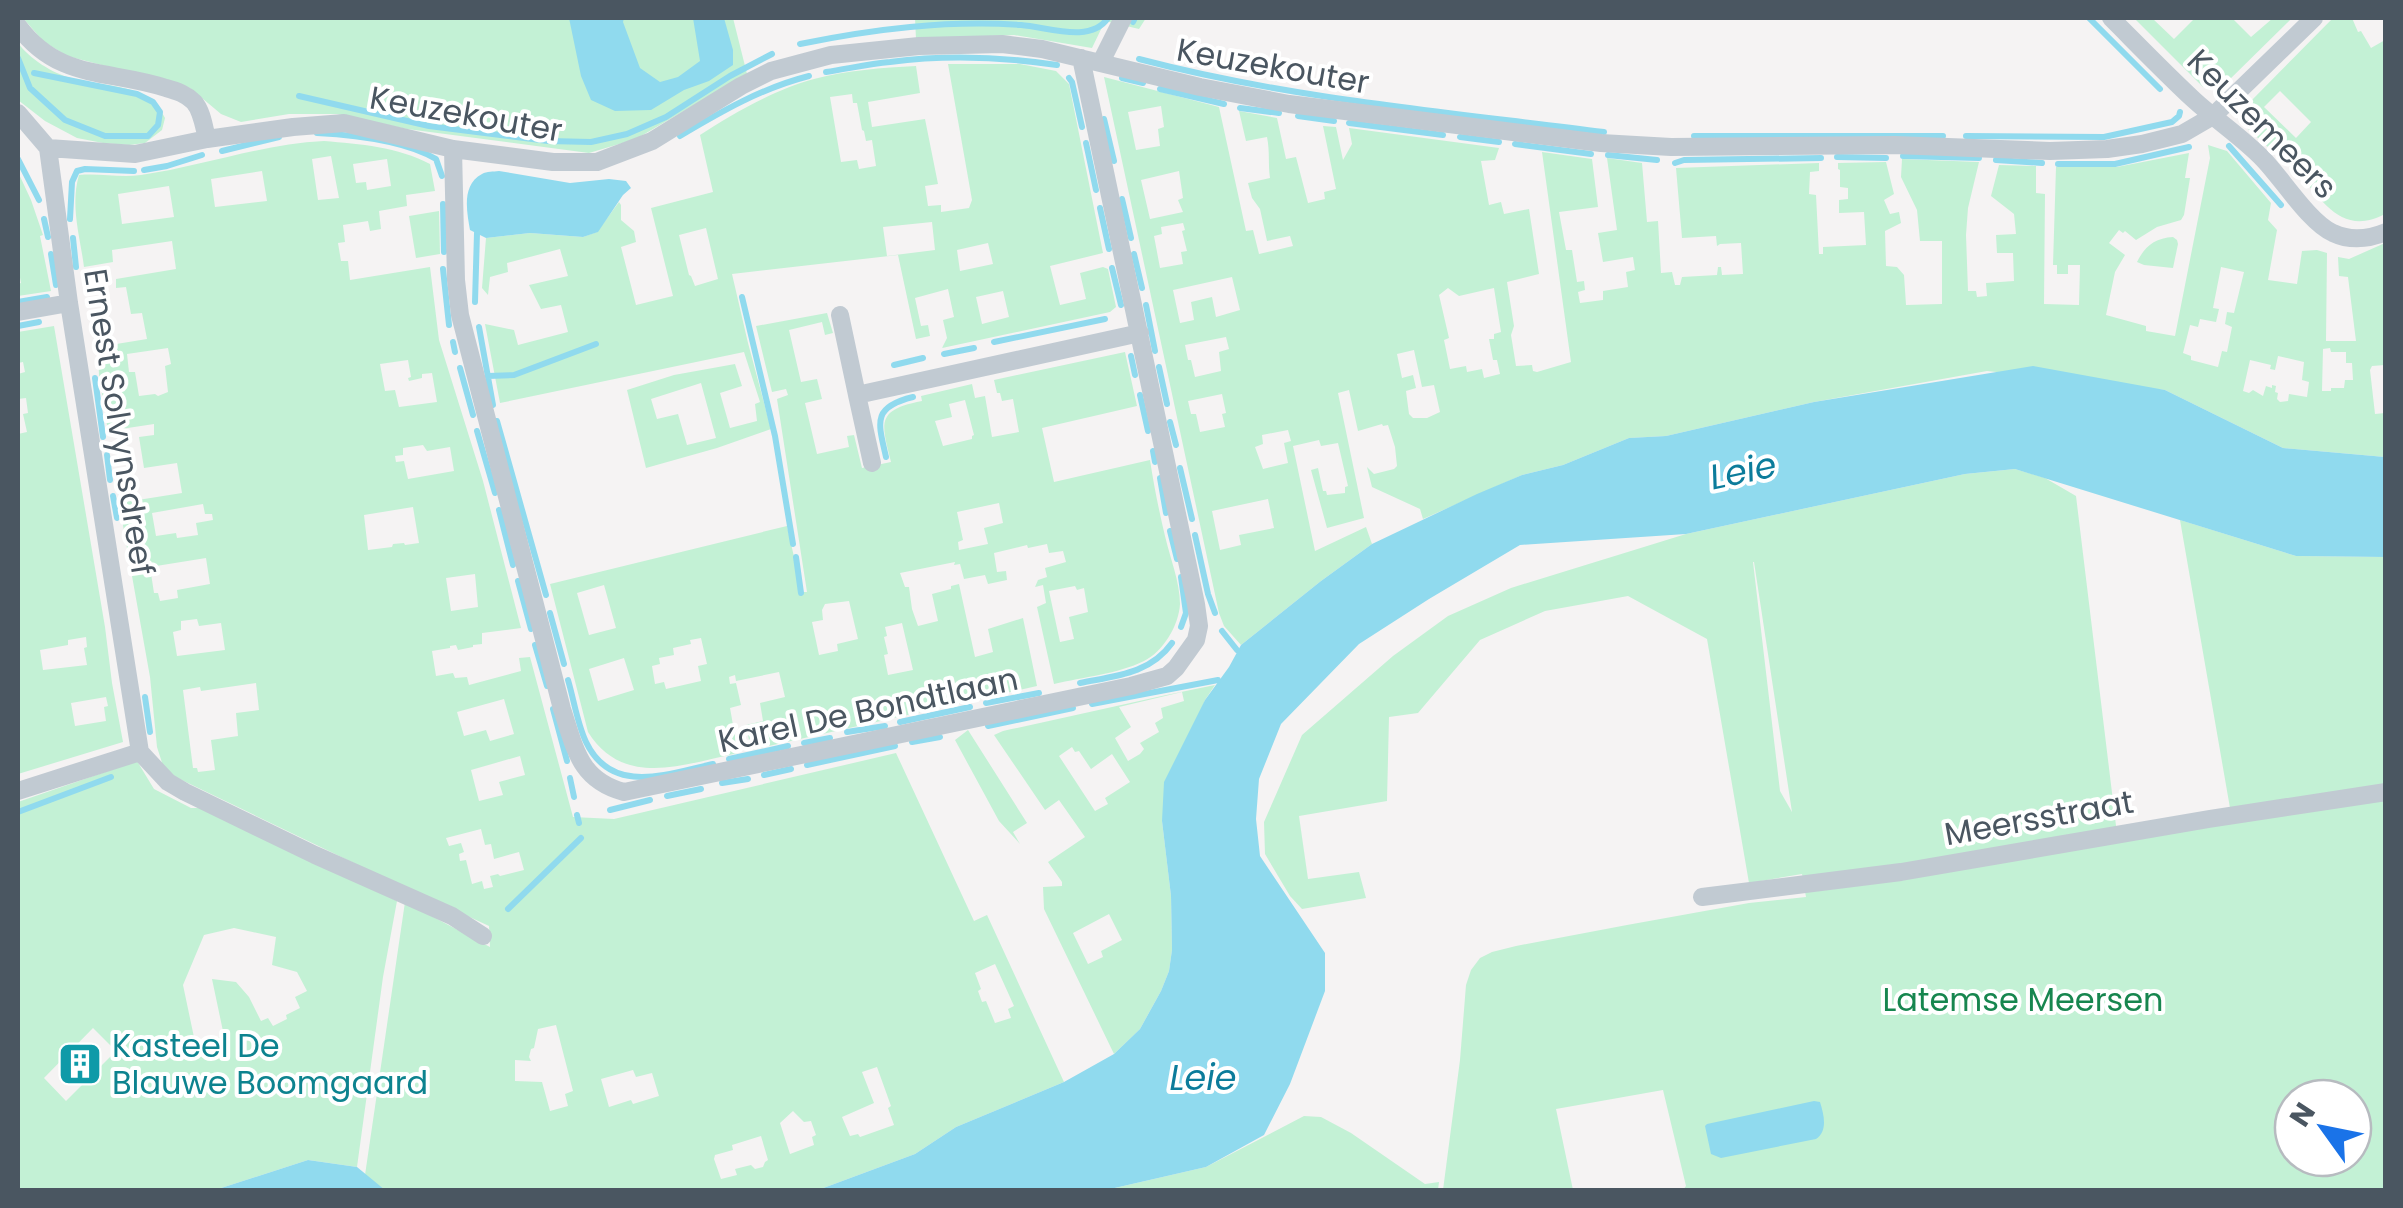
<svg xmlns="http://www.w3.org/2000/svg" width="2403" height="1208" viewBox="0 0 2403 1208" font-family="Poppins,sans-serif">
  <rect width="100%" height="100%" fill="#f5f3f3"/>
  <path fill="#c3f1d5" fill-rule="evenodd" d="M23 18H733L747 74 636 139 589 153 407 129 337 114H289L241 122 221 114 190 88 67 56 43 41Z
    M915 18H1146L1139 29 1105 21 1092 48 1014 35 916 39Z
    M2134 18H2152L2174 39 2195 18H2232L2251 37 2273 18H2292L2223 86 2203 87Z
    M2333 18H2352L2358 32 2361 31 2371 48 2385 40V214C2343 236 2324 203 2299 174L2308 165 2302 157 2291 168 2247 128 2250 102ZM2280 91 2311 122 2296 138 2264 107Z
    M18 43C30 59 52 73 71 78 104 88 149 82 165 118L162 130 145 143 129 145 103 143 77 138 45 121 18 100Z
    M948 64H1020L1056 71 1069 84 1103 253 1050 266 1060 305 1086 299 1080 273 1103 267 1108 269 1116 307 1110 312 942 348 947 338 943 320 954 317 948 289 915 298 921 326 928 325 930 336 916 339 898 255 732 274 748 343 771 429 717 448 646 468 627 390 674 375 735 364 742 386 720 393 730 428 757 421 755 404 760 402 744 352 500 403 485 324 514 330 518 345 568 332 561 305 541 309 529 285 568 276 560 249 507 263 508 272 490 277 488 295 482 288 486 238 530 233 583 237 597 232 619 202 621 205V220L634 231 636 242 621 247 636 305 673 296 651 208 713 192 700 135C732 114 776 89 814 79 847 70 882 68 916 66L920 93 868 102 872 127 925 119 938 184 925 186 928 206 941 205V212L969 208 972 200ZM852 94 853 103H857L862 130 864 131 866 141 872 140 876 166 859 169 857 160 841 162 830 97ZM932 222 935 250 887 256 883 227ZM706 228 718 279 695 286 691 276 689 275 679 235ZM988 243 993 264 960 271 957 250ZM1003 291 1009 317 982 324 976 297ZM701 383 716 438 687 445 678 414 657 419 651 399Z
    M1104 77 1219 107 1246 231 1253 230 1259 254 1293 246 1290 236 1267 241 1260 209 1252 198 1248 183 1270 178C1268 164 1270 152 1267 137L1246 141 1239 111 1277 118 1286 159 1296 157 1308 203 1325 199 1324 192 1336 189 1323 126 1336 127 1343 160 1352 144 1349 128 1499 148 1495 160 1481 161 1489 205 1501 202 1504 214 1529 209 1539 274 1507 282 1514 326 1511 335 1516 366 1532 365 1533 371 1537 372 1571 362 1542 152 1592 159 1598 207 1559 212 1566 250H1572L1577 282 1584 281 1585 290 1578 292 1580 303 1603 300V291L1628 287 1626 272 1635 270 1633 257 1603 262 1598 233 1617 230 1607 158 1642 163 1647 222 1658 221 1661 273 1672 272 1675 285H1680L1682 277 1717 275 1718 267H1721L1722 275 1743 274 1741 243 1720 244 1717 246 1716 236 1682 238 1676 168 1819 163V171L1810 172 1809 194 1816 195 1819 254H1823V247L1866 245 1864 212 1839 213V200L1848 199V188L1840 187V170L1838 169V163L1886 162 1894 194 1884 200 1890 214 1899 212 1901 223 1885 231 1886 266 1897 267 1904 275 1906 305 1942 304V241H1920L1917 210 1901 177 1902 159 1979 162 1968 208 1966 235 1968 291H1976L1977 297 1987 296 1986 283 2014 281 2013 253H1997L1996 235 2016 234 2014 214 1991 196 1999 165 2036 166V193L2045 194 2044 304 2079 305 2080 265H2068V274H2057V265H2053L2056 167H2117L2189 153 2185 178H2190L2184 215 2181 220 2157 227 2136 240 2125 231 2123 233 2119 230 2109 243 2125 255 2115 272 2106 315 2146 326V331L2175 336 2210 158 2208 145 2227 151 2271 203 2268 220 2277 230 2268 280 2297 284 2302 251 2317 250 2327 253 2326 341H2356L2348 277 2339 276 2338 257 2349 259 2385 243V365L2372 366 2370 370 2375 414 2385 413V457L2283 448 2165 390 1987 371 1814 402 1666 436 1629 438 1563 465 1522 475 1423 519 1420 509 1372 487 1367 467 1374 474 1394 469 1397 466 1395 447 1388 425 1383 426 1382 424 1358 431 1349 390 1338 393 1364 518 1327 528 1311 470 1318 468 1323 491H1326L1327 495 1345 493V487L1348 486 1338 443 1321 446 1319 440 1293 446 1315 551 1366 527 1372 544 1321 581 1241 645 1224 626 1219 613ZM1161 106 1164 127 1158 129 1160 146 1136 150 1128 112ZM1179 171 1183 198 1178 200 1183 212 1150 219 1141 180ZM1183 223 1185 230 1182 231 1187 251 1181 252 1183 264 1160 268 1154 236 1162 234 1161 227ZM2221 267 2244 272 2234 313 2227 312 2225 324 2232 327 2227 352 2222 351 2218 367 2191 360V356L2183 353 2190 325 2198 327 2200 319 2216 322 2219 309 2213 308ZM1232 277 1240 310 1216 317 1212 297 1191 302 1194 320 1180 323 1173 290ZM1448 288 1459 296 1494 288 1501 332 1494 334V339H1489L1493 360H1497L1500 374 1484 378 1482 369 1467 372 1466 366 1450 369 1444 340 1449 338 1439 295ZM1226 337 1229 349 1219 352 1221 371 1195 377 1191 360H1188L1185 345ZM2330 348 2331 352H2346V363H2352L2353 380H2345L2344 388H2331V391H2322L2323 349ZM1414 350 1422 387 1434 385 1440 412 1427 418H1413L1409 414 1406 391 1416 388 1413 375 1402 378 1397 354ZM2278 356 2304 362 2302 380 2309 382 2307 397 2289 394 2288 401 2280 402 2277 399 2278 393 2275 392 2276 386 2272 385V388L2266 386 2263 396 2253 390 2249 393 2243 391 2250 360 2271 365 2270 369 2275 370ZM1222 394 1226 413 1222 414 1225 427 1200 432 1196 414H1191L1188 401ZM1288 430 1291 441 1284 443 1288 463 1263 469 1255 447 1263 444 1262 435ZM1268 499 1274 528 1239 535 1241 545 1220 550 1212 511Z
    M324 141C360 144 398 147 430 164L435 191 406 195 407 206 379 211 381 229 370 231 368 221 343 225 345 242 338 243 341 261H348L350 280 430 267 439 340 483 481 521 628 482 633V644L473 645V647L458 650 456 645 450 646V648L432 651 436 676 453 673 455 678 467 677 469 685 521 671 519 658 530 657 573 817 614 819 896 753 974 921 987 915 1064 1082 956 1127 915 1154 818 1190H385L365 1175 405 902 490 947 489 926 360 866 165 772 157 747 150 677 119 503 182 493 177 463 144 468 139 437 154 435V424L108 431 99 375 98 347 147 339 142 313 131 314 126 287 116 288V279L176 269 172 241 112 250 113 262 84 267C80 236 70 206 79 175 100 173 120 178 141 175 203 166 262 144 324 141ZM331 156 339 198 318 200 312 159ZM387 159 391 186 367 190 366 182 356 183 353 164ZM262 171 267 201 215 207 211 179ZM169 186 174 217 122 224 118 194ZM168 348 171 364 165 366 168 392 158 396 155 394 139 396 135 372H129L127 354ZM408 360 411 377 408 378 409 381 422 378V374L432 373 437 402 399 407 395 390 385 391 380 364ZM423 445 427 451 450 447 454 471 408 479 404 461 396 462 395 456 403 455V448ZM203 504 205 514H212L213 520 196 523 198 535 177 538 176 533 156 536 152 513ZM413 507 419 543 405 545 404 543 393 544 392 547 368 550 364 515ZM206 558 210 584 177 590 178 598 160 601 158 593H154L150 567ZM475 574 478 607 451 611 446 578ZM197 619 199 626 221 623 225 650 177 656 173 632 181 630V621ZM256 683 259 710 236 713 238 736 211 740 215 770 198 772 197 768H193L183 690 200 687 201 691ZM504 699 514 734 490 741 486 730 464 736 457 712ZM520 756 525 775 499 782 503 795 479 801 471 770ZM481 829 485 845 491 844 494 859 519 852 524 870 500 876 498 874 490 876 493 887 484 889 482 881 472 884 466 860 460 861 459 854 464 852 461 843 449 846 446 838ZM995 964 1014 1006 1008 1009 1011 1018 995 1023 986 1001 982 1002 978 991 981 989 975 973ZM556 1025 573 1091 565 1094 568 1106 550 1111 542 1082 515 1081V1060L531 1061 529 1057 531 1049 534 1048 538 1029ZM877 1067 891 1106 888 1108 894 1125 860 1137 858 1134 850 1136 842 1117 874 1103 862 1072ZM633 1070 636 1077 652 1073 659 1096 633 1104 631 1100 609 1107 601 1079ZM793 1111 804 1122 811 1121 816 1135 812 1137 814 1145 790 1154 780 1123ZM761 1136 768 1160 765 1162 763 1167 755 1169 751 1165 735 1169 737 1175 721 1179 714 1159 715 1155 733 1150 732 1145Z
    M18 172 31 200 43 235 40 236 51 291 18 296V284L21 283 18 267Z
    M439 211 440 254 416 258 409 216Z
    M2173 237 2177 240 2178 244 2173 268 2144 265 2137 262C2145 246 2155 238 2173 237Z
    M827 313 833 333 825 335 822 322 789 330 801 382 817 379 822 399 805 403 817 454 849 447 847 436 854 435 862 468 891 462C881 422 876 410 922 401L921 396 972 384 975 398 985 396 992 437 1019 432 1013 399 1002 401 1000 393H997L994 380 1125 352 1137 406 1042 428 1054 482 1150 460C1154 486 1159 511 1165 536 1170 558 1180 582 1180 604 1179 625 1163 652 1144 661 1118 674 1083 677 1054 684L1037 607 1046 603 1043 585 1035 587 1038 580 1047 577 1045 568 1066 562 1063 551 1049 553 1047 544 1028 548 1027 545 994 553 997 572 1006 571 1007 580 988 584 985 575 964 579 960 564 954 565 955 562 900 573 905 587H909L912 609 918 626 938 621 932 594 951 589V586L959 584 975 657 993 652 988 629 1023 618 1037 686 751 750 746 725 763 721 760 703 785 697 779 672 736 681 735 675 729 677 730 684 736 683 741 705 730 708 738 753C684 764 624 789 588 732L550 584 787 526 802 592H807L777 399 788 395 786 389 772 392 756 326ZM965 400 974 435 972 436V439L943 446 935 421 952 417 949 404ZM999 503 1003 523 984 528 988 544 959 550 958 542 963 540 957 512ZM604 585 616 628 589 635 577 593ZM1075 586 1077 590 1084 588 1088 612 1069 617 1074 639 1060 642 1049 591ZM849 601 858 639 837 644 838 651 819 655 812 622 823 620 822 610 825 604ZM902 623 913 670 888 675 884 655 888 654 884 637 887 636 885 627ZM701 638 707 664 698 666 701 681 666 689 664 682 655 684 652 666 660 664 659 658 674 655 673 648 691 644 690 640ZM624 658 634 690 598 701 589 669Z
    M54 326 105 627 112 683 123 742 18 774V686L20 685 18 667V434L27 432 23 414 28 413 26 398 18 399V374L25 372 23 362 18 363V332ZM86 637 87 647 84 648 87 665 43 670 40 650 68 645V640ZM106 697 108 706 104 707 106 721 75 726 71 703Z
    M2015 469 2045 478 2076 496 2117 834 2385 796V1190H1683L1686 1186 1663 1090 1556 1109 1573 1190H1443L1460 1060 1466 985 1471 970 1480 958 1492 952 1516 946 1627 925 1749 903 1806 897 1802 874 1749 883 1707 639 1628 596 1545 611 1480 640 1418 713 1389 717 1387 801 1299 816 1308 879 1359 872 1366 898 1302 909 1290 896 1265 854 1264 822 1302 735 1393 656 1448 616 1511 588 1686 534 1965 474ZM1753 562H1754L1792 812 1780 791ZM2293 1098H2353V1158H2293Z
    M2180 520 2296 556 2385 557V786L2230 808Z
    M1215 685 1205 700 1162 821 1171 896 1172 950 1169 971 1161 991 1140 1029 1114 1054 1044 909 1043 887 1062 886V882L1048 862 1085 837 1059 800 1045 810 994 735 1003 731C1074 716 1144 699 1215 685ZM1182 692 1184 701 1161 708 1163 718 1155 723 1159 732 1140 743 1144 749 1140 754 1128 761 1115 738 1131 727 1119 707ZM1072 747 1075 752 1079 751 1091 769 1112 754 1130 782 1105 798 1108 804 1095 811 1059 756ZM1109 914 1122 940 1101 951 1103 957 1088 964 1073 933Z
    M968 730 1027 823 1013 832 1020 844 999 821 955 740Z
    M137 761 154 789 191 808H202L397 901 383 977 357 1167 308 1160 215 1190H18V802ZM234 928 276 937 272 965 297 972 307 991 295 997 300 1008 286 1015 287 1019 273 1026 268 1018 261 1021 249 997 236 982 212 979 224 1036 195 1042 183 985 204 935ZM93 1028 116 1051 66 1101 44 1078Z
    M1304 1116 1321 1117 1351 1133 1425 1184 1439 1182 1438 1190H1106L1206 1167Z"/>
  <path fill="#90daee" d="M569 18H624L623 22 640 68 660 82 678 77 700 61 693 18H724L733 50V65L709 81 684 90 651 110 615 111 591 100 581 76Z
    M499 171 570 183 609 179 626 181 631 188 623 195 598 232 583 237 530 233 486 238 470 230C467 212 461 185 482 174 487 171 493 172 499 171Z
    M2033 366 2165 390 2283 448 2385 457V557L2296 556 2015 469 1965 474 1686 534 1520 545 1429 599 1359 644 1281 724 1259 779 1256 819 1260 856 1325 953V991L1290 1084 1264 1135 1206 1167 1106 1190H818L915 1154 956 1127 1064 1082 1114 1054 1140 1029 1161 991 1169 971 1172 950 1171 896 1162 821 1164 782 1205 700 1229 667 1241 645 1321 581 1372 544 1477 494 1522 475 1563 465 1629 438 1666 436 1814 402Z
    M1814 1101 1820 1102C1824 1115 1828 1131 1816 1139L1721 1158 1711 1154 1705 1126 1707 1124Z
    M308 1160 357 1167 385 1190H215Z"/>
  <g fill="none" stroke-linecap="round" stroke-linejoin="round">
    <path stroke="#90daee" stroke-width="6" d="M2089 18 2160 89
      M1133 22 1135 18
      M800 44C874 29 946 20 1021 25 1048 27 1090 44 1108 18
      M18 58 30 88 65 120 105 136H148L158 125 160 112 153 102 137 94 34 73
      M1139 59C1291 99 1448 112 1604 132
      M826 72C847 69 868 64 890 62 944 55 1003 57 1057 65
      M1069 78 1072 82 1082 127
      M1122 78 1143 83
      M1160 89 1224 104
      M299 96 429 126 548 141 591 142 627 134 666 117 730 76 772 54
      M1240 108 1279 113
      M1298 116 1334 121
      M1104 119 1114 161
      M1349 123 1443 135
      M317 133C354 135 404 140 436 159L442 176
      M680 136C722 111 762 88 809 76
      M1694 136H1943
      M1966 136 2104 137 2172 122 2179 116 2180 112
      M1460 137 1499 142
      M1086 143 1096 190
      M1515 144 1591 154
      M2229 146 2281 205
      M222 151 279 137
      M1608 155 1657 160
      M1903 156 1979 158
      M1837 157 1886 158
      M18 159 39 200
      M1996 160 2042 163
      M1675 163 1684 160 1821 158
      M2058 164H2115L2189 147
      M144 170 167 166 202 155
      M1122 199 1131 238
      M443 204 444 252
      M1100 208 1109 249
      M44 219 48 237
      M70 219 72 182 77 171 85 169 134 171
      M73 238 76 267
      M51 254 56 285
      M1134 254 1142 288
      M1112 268 1121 305
      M443 269 449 325
      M742 297 775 436 793 544
      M18 302 47 297
      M475 302 477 233
      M1146 305 1155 351
      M18 326 39 322
      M479 327 493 405
      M453 342 455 352
      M994 342 1105 319
      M944 354 974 348
      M1131 356 1135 375
      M894 365 923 358
      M1159 367 1167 404
      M460 368 473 415
      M488 376 514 375 596 344
      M95 378 103 437
      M1140 395 1148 431
      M497 421 546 595
      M1170 422 1176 445
      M477 431 495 493
      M1153 451 1155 462
      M107 455 110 480
      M886 457C878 422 872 407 913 397
      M1180 468 1192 519
      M1160 478 1166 513
      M113 496 117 518
      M499 510 513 565
      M1170 531 1177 559
      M1195 535 1208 594 1215 613
      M796 557 801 593
      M1181 577 1186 613 1181 627
      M518 581 531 629
      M550 613 564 664
      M1222 631 1237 650
      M535 645 547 686
      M568 680C574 700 577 723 586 742 612 796 667 774 713 764
      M1080 683C1115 676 1150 674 1172 643
      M145 697 150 732
      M986 703 1039 693
      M1092 704 1218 680
      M553 709 567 761
      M900 722 970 707
      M988 726 1073 708
      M847 732 885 726
      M912 742 940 737
      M804 743 830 738
      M729 759 788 746
      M807 765 895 746
      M764 775 791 769
      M570 778 574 797
      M722 783 748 779
      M667 796 701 789
      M610 810 650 800
      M18 812 111 777
      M577 815 579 823
      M508 909 581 838"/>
    <path stroke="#c1cad2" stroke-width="18" d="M2111 18C2138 45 2165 73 2194 100 2217 121 2243 138 2264 160 2283 180 2310 223 2333 233 2350 241 2369 239 2386 232
      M18 26C59 81 108 69 166 88 177 91 186 94 194 102 202 111 204 127 207 139
      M1101 62 1123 18
      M18 113 48 148 69 303 140 752 168 782 185 792 315 855 452 916 483 936
      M48 148 135 154 207 139 293 127 344 123 453 149 553 162H597L652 141 741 86 771 71 831 55 919 46 1002 44 1042 49 1200 87 1289 104 1601 143 1671 147 1895 145 2050 151 2107 149 2142 144 2182 134 2213 116 2314 18
      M453 149 456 280 460 315 562 709C575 748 579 780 624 792L1131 686 1167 676 1176 668 1196 640 1199 626 1196 604 1081 58
      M18 312 69 303
      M840 315 857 395 1140 333
      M857 395 872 463
      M18 791 140 752
      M1702 897 1901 872 2209 819 2386 792"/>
  </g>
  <defs>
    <symbol id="building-square" viewBox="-11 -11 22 22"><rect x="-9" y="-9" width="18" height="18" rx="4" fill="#0f9aa8" stroke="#fff"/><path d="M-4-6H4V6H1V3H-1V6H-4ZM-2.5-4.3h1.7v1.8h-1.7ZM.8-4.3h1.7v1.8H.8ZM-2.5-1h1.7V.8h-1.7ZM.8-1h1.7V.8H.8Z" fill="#fff"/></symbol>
  </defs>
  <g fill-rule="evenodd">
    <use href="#building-square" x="55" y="1039" width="50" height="50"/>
  </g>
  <g text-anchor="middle" stroke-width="8" stroke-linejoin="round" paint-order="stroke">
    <g font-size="32" fill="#4a5661" stroke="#fff">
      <text transform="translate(1273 66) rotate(10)" y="11">Keuzekouter</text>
      <text transform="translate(466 114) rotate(10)" y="11">Keuzekouter</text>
      <text transform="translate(2262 124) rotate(45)" y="11">Keuzemeers</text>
      <text transform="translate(119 422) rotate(81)" y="11">Ernest Solvynsdreef</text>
      <text transform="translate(868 710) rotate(-12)" y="11">Karel De Bondtlaan</text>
      <text transform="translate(2039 818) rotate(-10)" y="11">Meersstraat</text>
    </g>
    <g font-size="32" fill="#17864f" stroke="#fff">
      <text x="2023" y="1011">Latemse Meersen</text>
    </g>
    <g font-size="32" fill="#0d838f" stroke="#fff" text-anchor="start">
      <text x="112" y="1057">Kasteel De<tspan x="112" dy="37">Blauwe Boomgaard</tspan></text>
    </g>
    <g font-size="35" font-style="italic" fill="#0c7c9b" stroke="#fff">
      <text transform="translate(1743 471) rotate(-12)" y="12">Leie</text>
      <text x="1203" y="1090">Leie</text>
    </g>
  </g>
  <rect width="2403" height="1208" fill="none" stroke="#4a5661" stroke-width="40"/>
  <g transform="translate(2323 1128) rotate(303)"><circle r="48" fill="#ffffff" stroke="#b7bbc0" stroke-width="2.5"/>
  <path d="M0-8L18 38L0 25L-18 38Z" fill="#1a73e8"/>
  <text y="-15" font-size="28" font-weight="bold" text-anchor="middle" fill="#4a5661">N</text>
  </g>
</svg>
